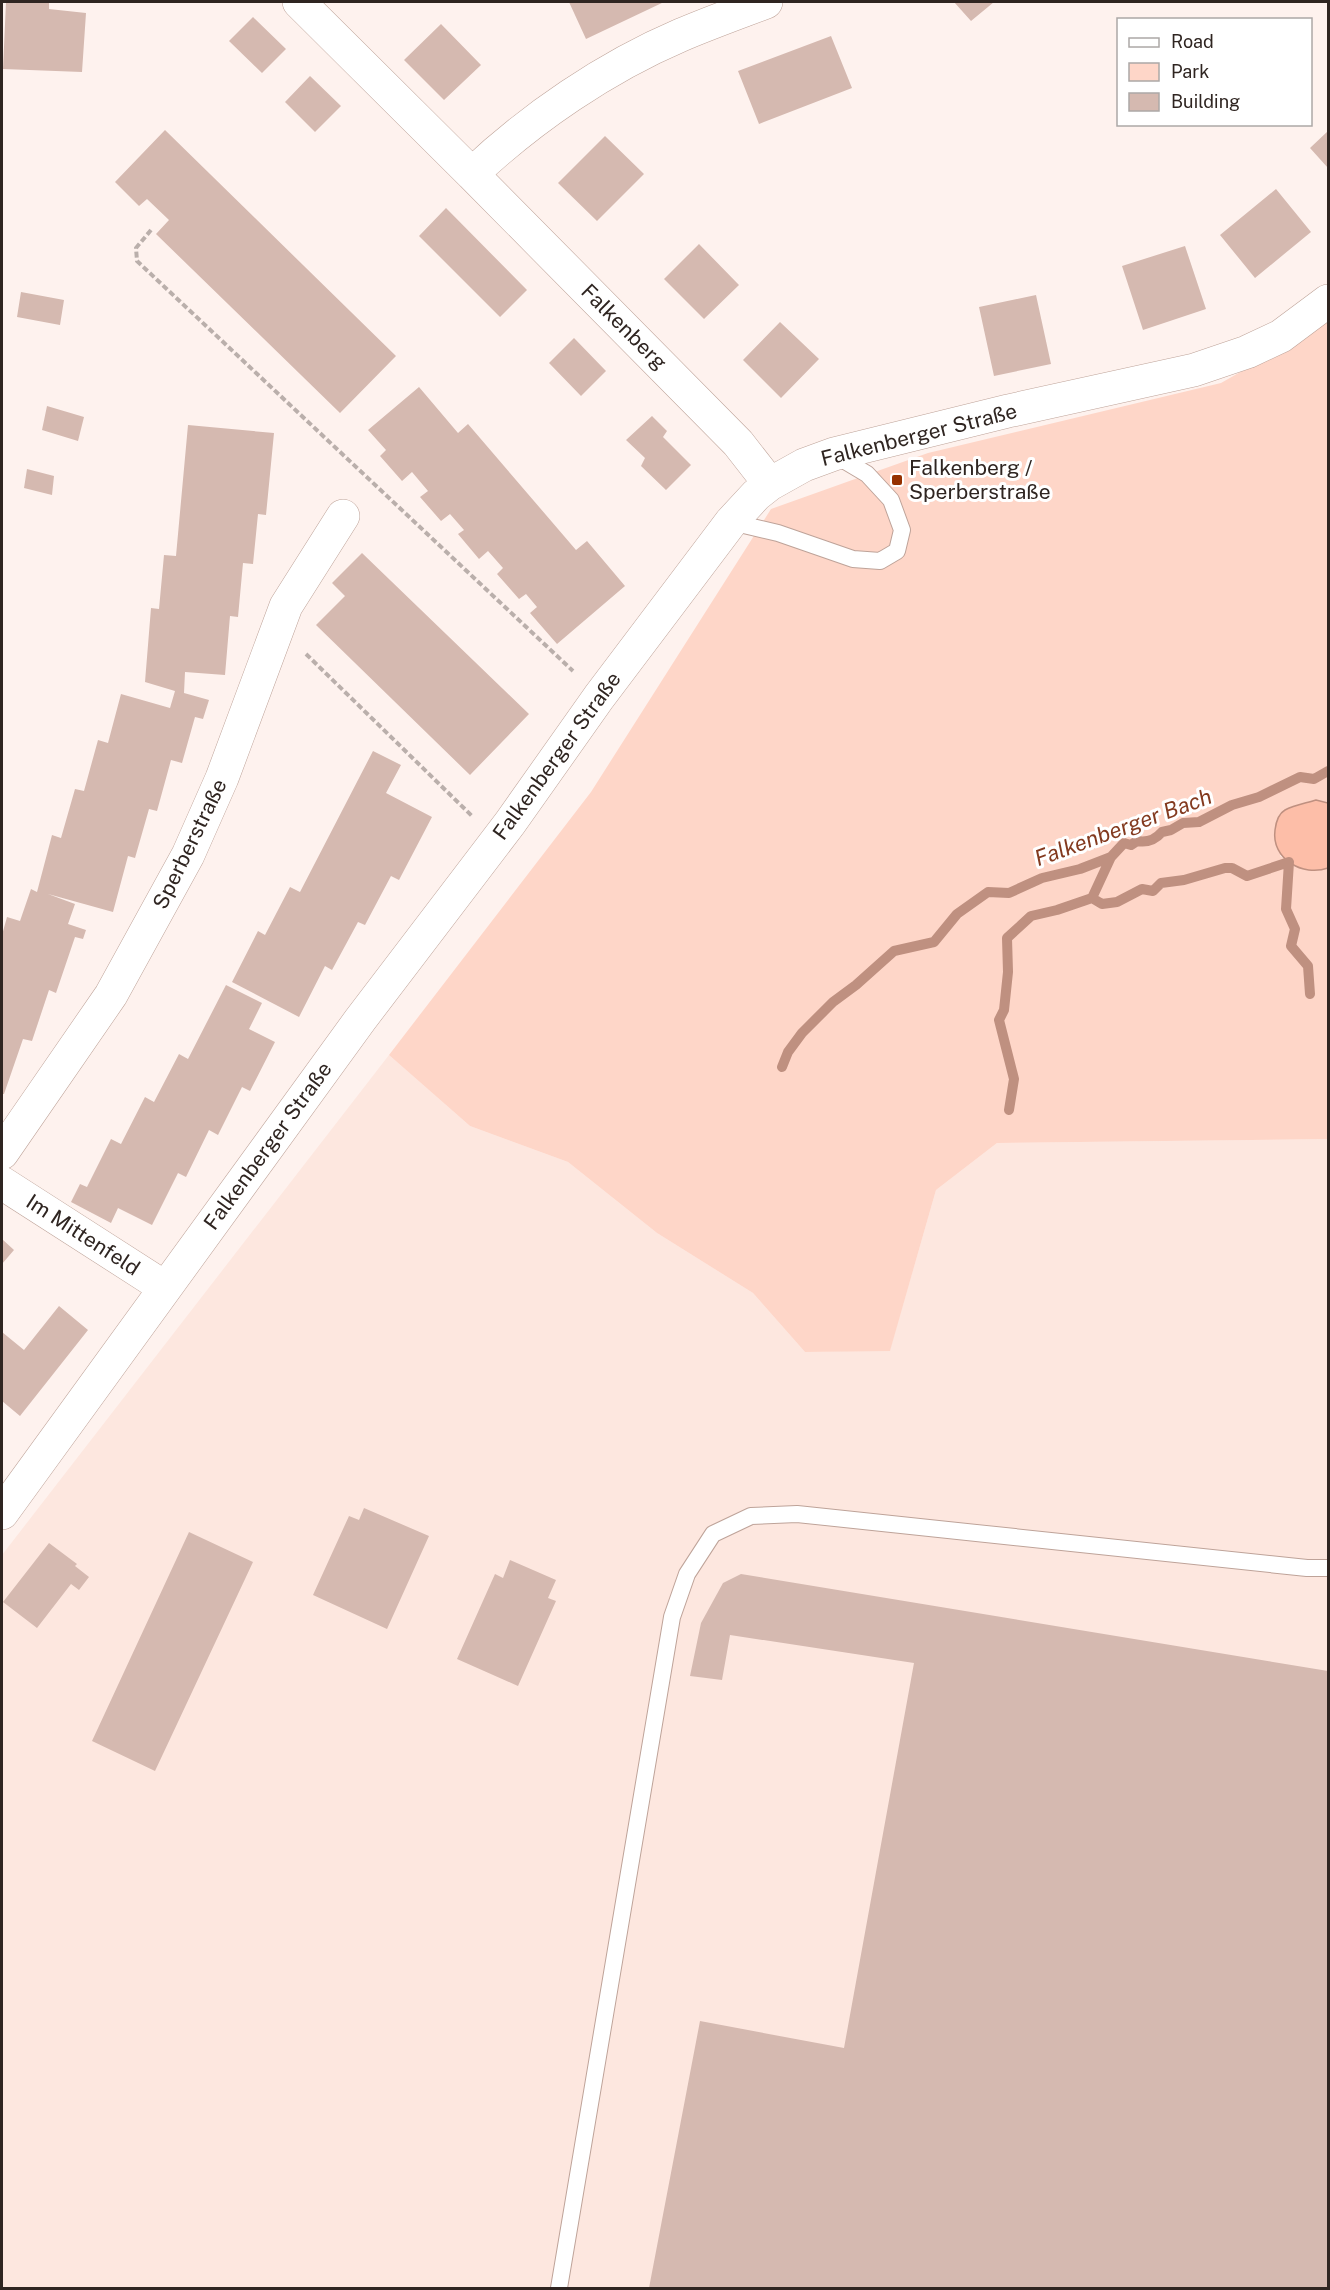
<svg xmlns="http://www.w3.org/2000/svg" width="1330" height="2290" viewBox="0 0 1330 2290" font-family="'Public Sans',sans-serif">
  <rect width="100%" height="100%" fill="#fef2ee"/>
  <path fill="#fde7df" d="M389 1055 470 1126 568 1162 657 1233 753 1293 805 1352 890 1350 936 1190 997 1143 1328 1139V2288H2V1555Z"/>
  <path fill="#fed6c8" d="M1328 322V803L1316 800 1280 856C1297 866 1308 875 1328 868V1139L997 1143 936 1190 890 1351 805 1352 753 1293 657 1233 568 1162 470 1126 389 1055 591 792 771 509 928 453 1221 383Z"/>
  <path fill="#fdbea8" stroke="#bf9080" stroke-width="1.5" d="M1316 800 1328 803V868C1303 877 1271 859 1275 830 1276 822 1278 814 1285 810 1294 805 1307 803 1316 800Z"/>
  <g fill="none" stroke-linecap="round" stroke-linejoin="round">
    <path stroke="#bf9080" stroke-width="10" d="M1092 898 1102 904 1117 902 1142 889 1153 891 1161 883 1184 880 1225 868H1232L1247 876 1289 862 1286 909 1295 929 1291 946 1308 966 1310 994
      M782 1067 788 1052 802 1033 833 1002 856 985 894 951 934 942 957 914 988 892 1009 893 1042 878 1080 869 1111 857 1124 843 1131 845 1137 841C1147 843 1155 840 1162 832L1171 830 1183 823 1199 822 1232 805 1259 797 1300 777 1314 779 1328 771
      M1009 1110 1014 1079 999 1020 1004 1010 1008 972 1007 938 1031 916 1057 910 1092 898 1111 857"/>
  </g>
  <path fill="#d5b9b0" d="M6 2H49V9L86 13 82 72 3 69Z
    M569 2H664L586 39Z
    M954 2H994L971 21Z
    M253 17 286 49 262 73 229 41Z
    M441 24 481 65 444 100 404 60Z
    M831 36 852 88 759 124 738 71Z
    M310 76 341 106 315 132 285 102Z
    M165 130 396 356 340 413 156 234 169 220 147 199 139 206 115 182Z
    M1328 131V168L1310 148Z
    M605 136 644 174 597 221 558 183Z
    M1276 189 1311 232 1255 278 1220 235Z
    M446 208 527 290 500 317 419 236Z
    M699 244 739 285 704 319 664 279Z
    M1185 246 1206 309 1143 330 1122 266Z
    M21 292 64 300 60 325 17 317Z
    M1036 295 1051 364 994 376 979 307Z
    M780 322 819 359 781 398 743 360Z
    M574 338 606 371 581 396 549 363Z
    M419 387 458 433 468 424 576 550 587 541 625 586 557 644 530 613 537 607 526 594 519 599 497 574 503 568 488 551 479 559 458 534 464 530 450 514 441 521 420 497 428 491 412 472 402 481 380 456 386 450 368 430Z
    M47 406 84 417 78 441 42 430Z
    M652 416 667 431 663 437 691 465 666 490 641 466 645 458 626 440Z
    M188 425 274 433 266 515 258 514 253 564 243 563 238 617 230 616 225 675 185 672 184 693 209 700 203 719 195 717 182 763 171 760 157 811 149 809 135 858 128 856 113 912 48 894 75 904 68 924 86 930 83 939 75 937 56 993 49 990 32 1041 23 1039 4 1094H2V935L7 917 20 921 31 889 37 892 52 835 61 838 75 789 84 791 98 740 108 743 121 694 170 708 175 691 145 682 151 608 159 609 164 555 176 556Z
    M27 469 54 476 52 495 24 488Z
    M362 553 529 714 470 775 316 625 345 596 332 583Z
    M373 751 401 765 386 793 432 817 399 880 391 876 365 925 358 922 332 970 325 966 299 1017 232 982 258 931 265 935 290 887 300 892Z
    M226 985 262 1003 249 1029 275 1042 250 1091 242 1087 218 1135 209 1130 186 1177 178 1173 152 1225 118 1208 111 1223 71 1202 80 1184 87 1187 111 1139 121 1144 145 1097 154 1102 179 1054 188 1059Z
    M2 1239 14 1250 2 1264Z
    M59 1306 88 1330 20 1416 2 1401V1332L24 1350Z
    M364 1508 429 1536 387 1629 313 1595 349 1516 359 1520Z
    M189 1532 253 1562 155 1771 92 1741Z
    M49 1543 77 1564 75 1566 89 1577 79 1590 71 1584 37 1628 3 1602Z
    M510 1560 556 1580 548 1598 556 1601 518 1686 457 1659 495 1574 503 1578Z
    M741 1574 1328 1671V2288H649L700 2021 844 2048 914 1663 730 1635 722 1680 690 1676 701 1623 723 1583Z"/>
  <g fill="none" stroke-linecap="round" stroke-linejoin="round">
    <defs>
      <path id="lane" d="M731 522 778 533 853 559 880 561 897 551 902 530 891 500 867 474 835 455
        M559 2288 672 1617 687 1574 713 1534 751 1516 797 1514 1307 1568H1328"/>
      <path id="street" d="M299 2 472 174
        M766 2C737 13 709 23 681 35 606 67 531 118 472 174L738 443 770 484
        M2 1153 111 995 188 855 222 778 286 606 343 516
        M2 1183 164 1287
        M2 1513 360 1020 510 823 599 697 731 522 756 495 770 484 804 465 834 454 1008 411 1194 370 1247 352 1281 336 1328 301"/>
    </defs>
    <use href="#lane" stroke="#bea399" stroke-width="18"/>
    <use href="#street" stroke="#bea399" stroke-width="34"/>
    <path stroke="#baafab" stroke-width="4" stroke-dasharray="6 3" stroke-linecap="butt" d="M151 230 136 248 137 261 573 671
      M306 654 472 816"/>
    <use href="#lane" stroke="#fff" stroke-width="16"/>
    <use href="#street" stroke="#fff" stroke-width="33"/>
  </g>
  <rect fill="#963100" stroke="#fff" stroke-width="2" x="891" y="474" width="12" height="12" rx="3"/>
  <g text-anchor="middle" stroke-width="6" stroke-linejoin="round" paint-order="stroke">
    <g font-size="21" fill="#2f2521" stroke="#fff">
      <text transform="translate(624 327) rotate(45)" y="7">Falkenberg</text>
      <text transform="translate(919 435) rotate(-14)" y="7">Falkenberger Straße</text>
      <text transform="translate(557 756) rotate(-54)" y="7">Falkenberger Straße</text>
      <text transform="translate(190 844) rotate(-64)" y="7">Sperberstraße</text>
      <text transform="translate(268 1146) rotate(-54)" y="7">Falkenberger Straße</text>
      <text transform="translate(83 1235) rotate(33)" y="7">Im Mittenfeld</text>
    </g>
    <g font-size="21" fill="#2f2521" stroke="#fff" text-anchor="start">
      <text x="909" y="475">Falkenberg /<tspan x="909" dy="24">Sperberstraße</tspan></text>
    </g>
    <g font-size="22" font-style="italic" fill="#833a1f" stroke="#fff">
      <text transform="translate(1123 827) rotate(-20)" y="8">Falkenberger Bach</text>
    </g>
  </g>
  <rect width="1330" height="2290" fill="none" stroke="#2f2521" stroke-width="6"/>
  <rect x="1117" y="18" width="195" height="108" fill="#ffffff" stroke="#aca8a6" stroke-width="1.5"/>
  <rect x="1129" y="38" width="30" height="9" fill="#ffffff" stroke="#aca8a6" stroke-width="1.5"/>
  <text x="1171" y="48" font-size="18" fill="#2f2521">Road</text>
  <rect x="1129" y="63" width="30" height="18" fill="#fed6c8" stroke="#aca8a6" stroke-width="1.5"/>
  <text x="1171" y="78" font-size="18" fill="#2f2521">Park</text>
  <rect x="1129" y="93" width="30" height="18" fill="#d5b9b0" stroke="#aca8a6" stroke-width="1.5"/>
  <text x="1171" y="108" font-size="18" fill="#2f2521">Building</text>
</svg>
